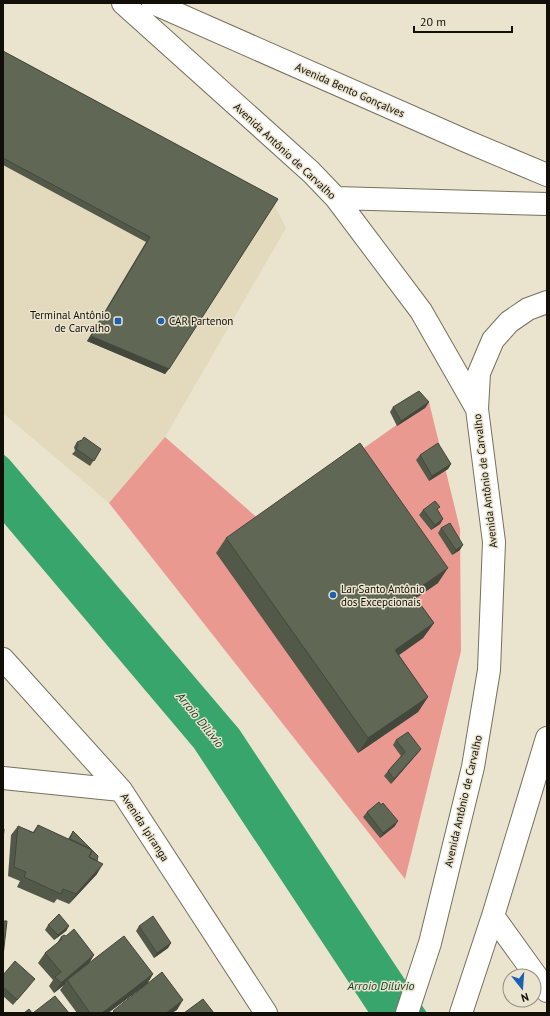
<svg xmlns="http://www.w3.org/2000/svg" width="550" height="1016" viewBox="0 0 550 1016" font-family="'PT Sans',sans-serif">
  <rect width="100%" height="100%" fill="#eae3ce"/>
  <path fill="#e3d9bd" d="M3 58 274 204 286 228 165 437 109 503 3 413Z"/>
  <path fill="#ea9991" d="M429 402 460 529 461 651 405 879 109 503 165 437 261 521Z"/>
  <path fill="#38a56d" d="M3 454 9 459 239 729 427 1013H369L194 748 3 522Z"/>
  <g fill="none" stroke-linecap="round" stroke-linejoin="round">
    <defs>
      <path id="minor" d="M3 659 121 790 266 1013
        M3 778 121 790"/>
      <path id="major" d="M123 3 311 172 336 198 421 311 477 409 494 542 489 670 473 767 430 943 407 1013
        M153 3 466 141 547 175
        M336 198 547 204
        M477 409 479 373 493 340 509 322 528 309 547 302
        M493 916 547 991
        M461 1013 493 916 547 738"/>
    </defs>
    <use href="#minor" stroke="#76705d" stroke-width="24"/>
    <use href="#major" stroke="#76705d" stroke-width="24"/>
    <use href="#minor" stroke="#fff" stroke-width="22"/>
    <use href="#major" stroke="#fff" stroke-width="22"/>
  </g>
  <path fill="#535949" d="M3 51 278 199 165 374 87 341 146 242 3 165Z
    M429 402 425 408 397 426 390 412 393 407Z
    M77 442 101 449 90 466 72 454 75 451 74 447Z
    M420 455 451 464 448 469 429 481 416 460Z
    M423 510H438L443 519 440 524 431 530 419 515Z
    M441 528 460 550 452 555 438 533Z
    M226 538 438 583 416 598 434 623 423 638 399 655 428 697 418 712 358 753 216 553Z
    M396 740 421 749 417 754 391 784 384 776 388 771 401 756 393 745Z
    M367 812 395 826 380 838 363 817Z
    M38 825 68 839 73 831 92 850 97 861V874L69 904 57 899 54 903 17 887 20 881 8 876 11 835 18 826 33 832Z
    M48 925 69 926 66 931 54 940 45 930Z
    M139 926 171 943 168 948 154 958 136 931Z
    M66 936 94 955 89 963 153 974 147 984 108 1013H77L60 990 64 985 54 993 49 986 53 980 38 963 45 953 57 943 61 937Z
    M3 975 31 984 13 1005 3 996Z"/>
  <path fill="#43483c" d="M91 336 169 369 165 374 87 341Z
    M429 402 425 408 397 426 401 421Z
    M451 464 448 469 429 481 432 476Z
    M443 519 440 524 431 530 435 525Z
    M463 545 460 550 452 555 456 550Z
    M448 568 438 583 402 608 412 593Z
    M434 623 423 638 385 665 395 650Z
    M428 697 418 712 358 753 368 738Z
    M421 749 417 754 391 784 394 779Z
    M398 821 395 826 380 838 383 833Z
    M103 864 97 874 69 904 76 894Z
    M69 926 66 931 54 940 58 935Z
    M171 943 168 948 154 958 157 953Z
    M94 955 88 965 67 980 64 985 54 993 61 983Z
    M153 974 147 984 108 1013H102Z
    M183 1000 177 1010 172 1013H166Z"/>
  <path fill="#606755" stroke="#43483c" d="M3 51 278 199 169 369 91 336 150 237 3 158Z
    M419 391 429 402 401 421 393 407Z
    M84 437 101 449 94 461 76 449 78 446 77 442 82 440Z
    M360 443 448 568 412 593 434 623 395 650 428 697 368 738 226 538Z
    M438 443 451 464 432 476 420 455Z
    M435 501 440 507 437 509 443 519 435 525 423 510Z
    M450 523 463 545 456 550 441 528Z
    M408 732 421 749 394 779 388 771 405 752 396 740Z
    M379 802 381 805 383 803 398 821 383 833 367 812Z
    M38 825 92 850 89 857 103 864 76 894 63 889 61 894 24 877 26 872 14 867 18 826 34 833Z
    M3 829H4L3 841Z
    M73 831 91 849 70 839Z
    M92 850 98 856 97 861 89 857Z
    M59 914 69 926 58 935 48 925Z
    M153 916 171 943 157 953 139 926Z
    M3 921H7L3 956Z
    M74 929 94 955 61 983 55 977 61 972 45 953 62 939 61 937 64 935 66 936Z
    M124 936 153 974 102 1013H90L67 980Z
    M15 961 35 979 17 1000 3 987V975Z
    M162 972 183 1000 166 1013H114H115L113 1011Z
    M55 996 69 1013H33Z
    M203 999 214 1013H184Z
    M29 1009 32 1013H24Z"/>
  <g fill="#1b60b1" stroke="#eae3ce" stroke-width="1.5">
    <rect x="114" y="317" width="8" height="8" rx="2"/>
    <circle cx="161" cy="321" r="4"/>
    <circle cx="333" cy="595" r="4"/>
  </g>
  <g text-anchor="middle" stroke-width="3" stroke-linejoin="round" paint-order="stroke">
    <g font-size="11" fill="#120f08" stroke="#eae3ce">
      <text transform="translate(350 90) rotate(24)" y="4">Avenida Bento Gonçalves</text>
      <text transform="translate(285 151) rotate(43)" y="4">Avenida Antônio de Carvalho</text>
      <text transform="translate(485 481) rotate(-97)" y="4">Avenida Antônio de Carvalho</text>
      <text transform="translate(463 801) rotate(-77)" y="4">Avenida Antônio de Carvalho</text>
      <text transform="translate(145 827) rotate(57)" y="4">Avenida Ipiranga</text>
    </g>
    <g font-size="11" fill="#120f08" stroke="#eae3ce" text-anchor="start">
      <text x="110" y="319" text-anchor="end">Terminal Antônio<tspan x="110" dy="13">de Carvalho</tspan></text>
      <text x="169" y="325">CAR Partenon</text>
      <text x="341" y="593">Lar Santo Antônio<tspan x="341" dy="13">dos Excepcionais</tspan></text>
    </g>
    <g font-size="12" font-style="italic" fill="#0f3c25" stroke="#eae3ce">
      <text transform="translate(200 720) rotate(51)" y="4">Arroio Dilúvio</text>
      <text x="381" y="990">Arroio Dilúvio</text>
    </g>
  </g>
  <rect width="550" height="1016" fill="none" stroke="#120f08" stroke-width="8"/>
  <g transform="translate(522 988) rotate(163)"><circle r="19" fill="#eae3ce" stroke="#948e7f"/>
  <path d="M0-3L7 15L0 10L-7 15Z" fill="#1b60b1"/>
  <text y="-6" font-size="11" font-weight="bold" text-anchor="middle" fill="#120f08">N</text>
  </g>
  <path d="M414 26v6h98v-6" fill="none" stroke="#120f08" stroke-width="2"/>
  <text x="420" y="26" font-size="12" fill="#120f08" stroke="#eae3ce" stroke-width="3" paint-order="stroke">20 m</text>
</svg>
